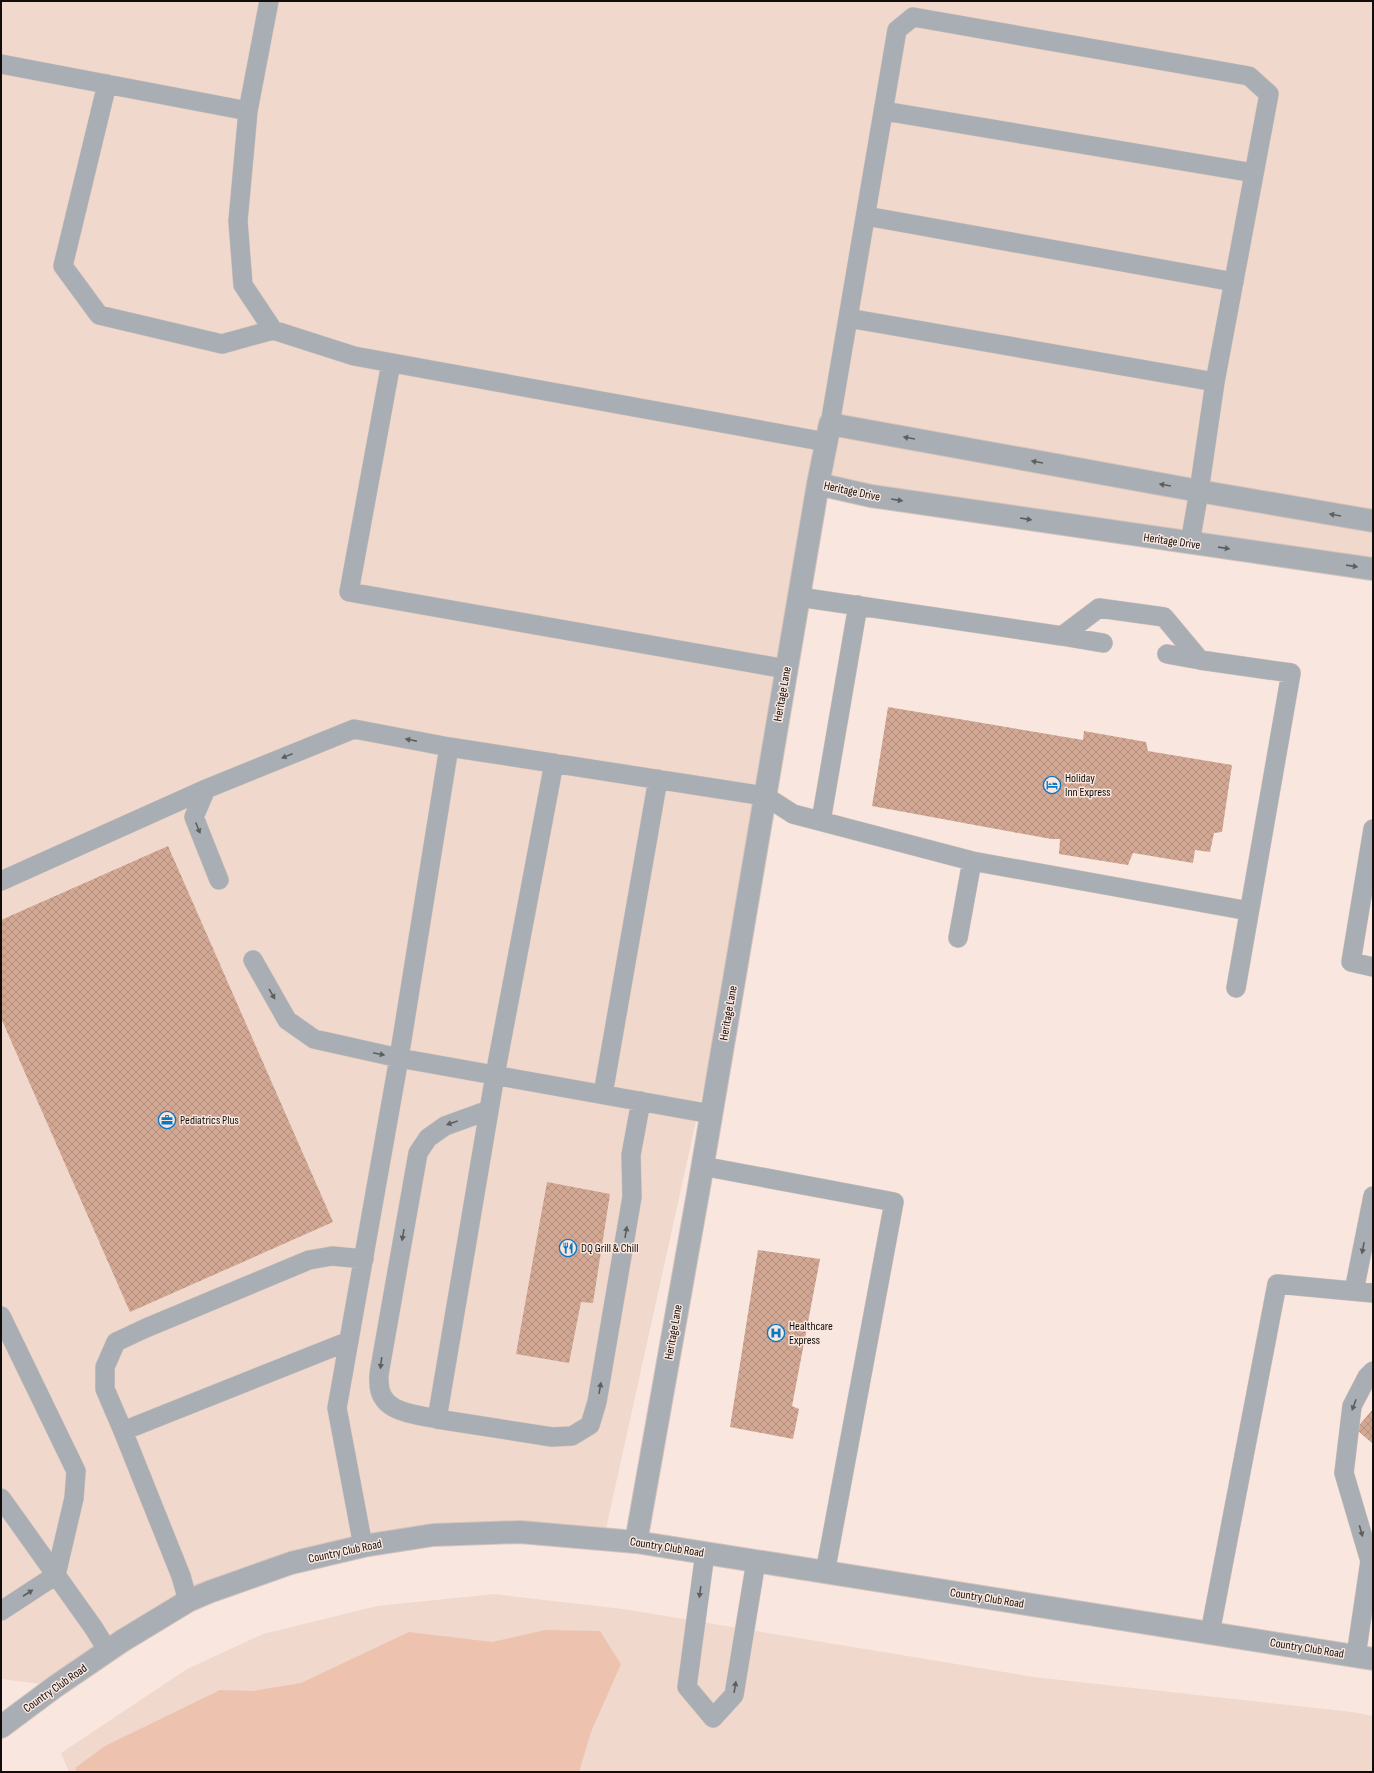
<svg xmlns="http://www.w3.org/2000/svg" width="1374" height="1773" viewBox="0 0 1374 1773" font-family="'Sofia Sans Condensed',sans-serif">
  <defs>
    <pattern id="building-cross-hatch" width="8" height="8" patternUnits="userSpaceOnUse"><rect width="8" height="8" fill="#d2a894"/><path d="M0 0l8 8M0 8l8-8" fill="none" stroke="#b38f7e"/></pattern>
  </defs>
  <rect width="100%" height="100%" fill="#f9e7df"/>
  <path fill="#f0d8cc" d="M1 1H1373V557L818 484 758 840 604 1538 433 1535 209 1592 56 1686 1 1679Z
    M494 1594 623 1609 1034 1677 1352 1712 1373 1716V1772H69L61 1753 187 1669 263 1634 377 1606Z"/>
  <path fill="#edc3af" d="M545 1630 600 1631 621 1664 591 1732 579 1772H77L75 1768 105 1746 220 1690 253 1691 301 1683 409 1632 492 1642Z"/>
  <path fill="url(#building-cross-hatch)" d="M888 707 1083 740 1084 731 1146 742 1148 751 1232 765 1222 832 1214 833 1210 852 1195 850 1193 863 1133 853 1128 865 1059 854 1060 839H1051L872 806Z
    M168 846 333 1222 130 1312 1 1018V920Z
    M547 1182 610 1194 593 1303 581 1302 569 1363 516 1354Z
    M758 1250 820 1259 792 1406 799 1409 793 1439 730 1427Z
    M1373 1409V1444L1356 1429Z"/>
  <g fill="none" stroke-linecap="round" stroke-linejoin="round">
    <defs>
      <path id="service" d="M1 64 248 111 238 221 243 285 273 330 354 356 826 442
        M107 84 63 266 99 315 222 344 273 330
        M248 111 269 1
        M884 111 1254 173
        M866 216 1234 282
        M848 318 1215 382
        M391 363 349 592 786 669
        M830 424 897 30 913 17 1249 76 1269 94 1215 382 1199 491 1190 543
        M799 597 1062 636 1099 608 1164 617 1200 660 1291 673 1236 988
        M1062 636 1103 643
        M1167 654 1200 660
        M554 763 495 1075 437 1419 552 1437 572 1436 590 1425 597 1402 632 1197 631 1155 641 1101
        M821 821 858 605
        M1373 829 1351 962 1373 967
        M972 861 1249 911
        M219 880 194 817 206 789 354 729 449 747
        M1 881 206 789
        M253 960 287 1020 314 1039 399 1058 711 1114
        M603 1094 658 779
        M702 1166 894 1202 825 1573
        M1354 1291 1373 1196
        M1 1316 76 1471 74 1498 56 1575 1 1611
        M437 1419C414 1414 379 1413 379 1382 378 1374 381 1365 382 1357L418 1153 428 1138 445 1126 489 1110
        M123 1431 105 1389V1367L116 1342 146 1328 309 1260 332 1256 364 1259
        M1 1498 93 1627 108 1651
        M363 1546 337 1408 399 1058 449 747 765 796 793 814 972 861 958 938
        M705 1553 687 1687 713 1718 734 1695 756 1561
        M1370 1561 1344 1473 1352 1406 1367 1377 1373 1371
        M188 1601 181 1576 123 1431 349 1341
        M1210 1633 1277 1284 1373 1293
        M1356 1656 1370 1561 1373 1562"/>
      <path id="minor" d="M818 484 871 496 1373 569
        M636 1542 698 1193 818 484 830 424 1199 491 1373 521"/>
      <path id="tertiary" d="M1 1727 56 1686 122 1641 188 1601 209 1592 291 1563 363 1546 433 1535 520 1532 636 1542 1373 1659"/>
    </defs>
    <use href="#service" stroke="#d4c4bd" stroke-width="20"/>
    <use href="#minor" stroke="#d4c4bd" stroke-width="24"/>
    <use href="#tertiary" stroke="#d4c4bd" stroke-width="24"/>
    <use href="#service" stroke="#a8aeb3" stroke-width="19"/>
    <use href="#minor" stroke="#a8aeb3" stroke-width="22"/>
    <use href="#tertiary" stroke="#a8aeb3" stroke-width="22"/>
  </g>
  <defs><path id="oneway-solid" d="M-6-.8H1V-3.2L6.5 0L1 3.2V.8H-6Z"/></defs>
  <g fill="#5d5e5e">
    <use href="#oneway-solid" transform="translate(909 438) rotate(-170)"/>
    <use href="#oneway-solid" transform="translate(1037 462) rotate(-170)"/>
    <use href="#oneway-solid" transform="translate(1165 485) rotate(-170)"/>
    <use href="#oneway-solid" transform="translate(897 500) rotate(9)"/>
    <use href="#oneway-solid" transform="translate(1335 515) rotate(-170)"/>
    <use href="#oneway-solid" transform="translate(1026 519) rotate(9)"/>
    <use href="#oneway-solid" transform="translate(1224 548) rotate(8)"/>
    <use href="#oneway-solid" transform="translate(1352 566) rotate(8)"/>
    <use href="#oneway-solid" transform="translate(411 740) rotate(-169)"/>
    <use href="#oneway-solid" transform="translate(287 756) rotate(158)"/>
    <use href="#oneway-solid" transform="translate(198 828) rotate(68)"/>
    <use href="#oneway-solid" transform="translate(272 994) rotate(60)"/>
    <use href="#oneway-solid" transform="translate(379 1054) rotate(12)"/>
    <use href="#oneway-solid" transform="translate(452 1123) rotate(161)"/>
    <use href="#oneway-solid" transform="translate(626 1232) rotate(-80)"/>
    <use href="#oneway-solid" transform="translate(403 1235) rotate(100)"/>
    <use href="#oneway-solid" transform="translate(1363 1248) rotate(101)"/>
    <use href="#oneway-solid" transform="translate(381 1363) rotate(97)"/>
    <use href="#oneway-solid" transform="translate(600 1388) rotate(-80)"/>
    <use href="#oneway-solid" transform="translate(1354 1405) rotate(110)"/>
    <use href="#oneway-solid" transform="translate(1361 1531) rotate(74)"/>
    <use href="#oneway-solid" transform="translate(700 1592) rotate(98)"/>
    <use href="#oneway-solid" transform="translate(28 1593) rotate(-33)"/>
    <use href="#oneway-solid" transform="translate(735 1687) rotate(-81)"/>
  </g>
  <defs>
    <symbol id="hotel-ring" viewBox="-11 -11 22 22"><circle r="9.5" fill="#f9e7df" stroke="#0b78c3" stroke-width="1.5"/><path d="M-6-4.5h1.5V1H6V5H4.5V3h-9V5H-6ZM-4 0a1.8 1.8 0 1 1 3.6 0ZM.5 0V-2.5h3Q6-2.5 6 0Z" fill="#0b78c3"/></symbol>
    <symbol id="office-ring" viewBox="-11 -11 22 22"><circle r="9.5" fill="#f9e7df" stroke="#0b78c3" stroke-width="1.5"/><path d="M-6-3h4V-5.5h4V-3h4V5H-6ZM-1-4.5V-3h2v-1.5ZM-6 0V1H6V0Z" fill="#0b78c3"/></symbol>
    <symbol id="restaurant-ring" viewBox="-11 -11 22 22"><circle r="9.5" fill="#f9e7df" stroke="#0b78c3" stroke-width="1.5"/><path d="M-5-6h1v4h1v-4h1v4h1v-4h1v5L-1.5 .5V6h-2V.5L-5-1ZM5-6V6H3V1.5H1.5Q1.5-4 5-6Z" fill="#0b78c3"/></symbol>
    <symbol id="hospital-ring" viewBox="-11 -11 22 22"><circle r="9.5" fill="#f9e7df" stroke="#0b78c3" stroke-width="1.5"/><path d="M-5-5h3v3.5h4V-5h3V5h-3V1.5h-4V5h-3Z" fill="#0b78c3"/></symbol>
  </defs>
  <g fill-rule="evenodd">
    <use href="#hotel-ring" x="1042" y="775" width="20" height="20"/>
    <use href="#office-ring" x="157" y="1110" width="20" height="20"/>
    <use href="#restaurant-ring" x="558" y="1238" width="20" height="20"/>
    <use href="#hospital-ring" x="766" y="1323" width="20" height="20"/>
  </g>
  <g text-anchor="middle" stroke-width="3" stroke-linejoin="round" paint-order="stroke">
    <g font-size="12" fill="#120d0a" stroke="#f9e7df">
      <text transform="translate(852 491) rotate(12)" y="4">Heritage Drive</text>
      <text transform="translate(1172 541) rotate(8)" y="4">Heritage Drive</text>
      <text transform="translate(782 694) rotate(-80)" y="4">Heritage Lane</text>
      <text transform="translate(728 1013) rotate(-80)" y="4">Heritage Lane</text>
      <text transform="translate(673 1332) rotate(-80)" y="4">Heritage Lane</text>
      <text transform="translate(667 1547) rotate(9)" y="4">Country Club Road</text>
      <text transform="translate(345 1551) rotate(-12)" y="4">Country Club Road</text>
      <text transform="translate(987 1598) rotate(9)" y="4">Country Club Road</text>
      <text transform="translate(1307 1648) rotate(9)" y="4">Country Club Road</text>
      <text transform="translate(55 1688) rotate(-35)" y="4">Country Club Road</text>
    </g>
    <g font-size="12" fill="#120d0a" stroke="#f9e7df" text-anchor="start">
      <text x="1065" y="782">Holiday<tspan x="1065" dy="14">Inn Express</tspan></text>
      <text x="180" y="1124">Pediatrics Plus</text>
      <text x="581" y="1252">DQ Grill &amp; Chill</text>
      <text x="789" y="1330">Healthcare<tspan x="789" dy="14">Express</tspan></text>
    </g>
  </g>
  <rect width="1374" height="1773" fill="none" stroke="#120d0a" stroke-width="4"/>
</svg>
